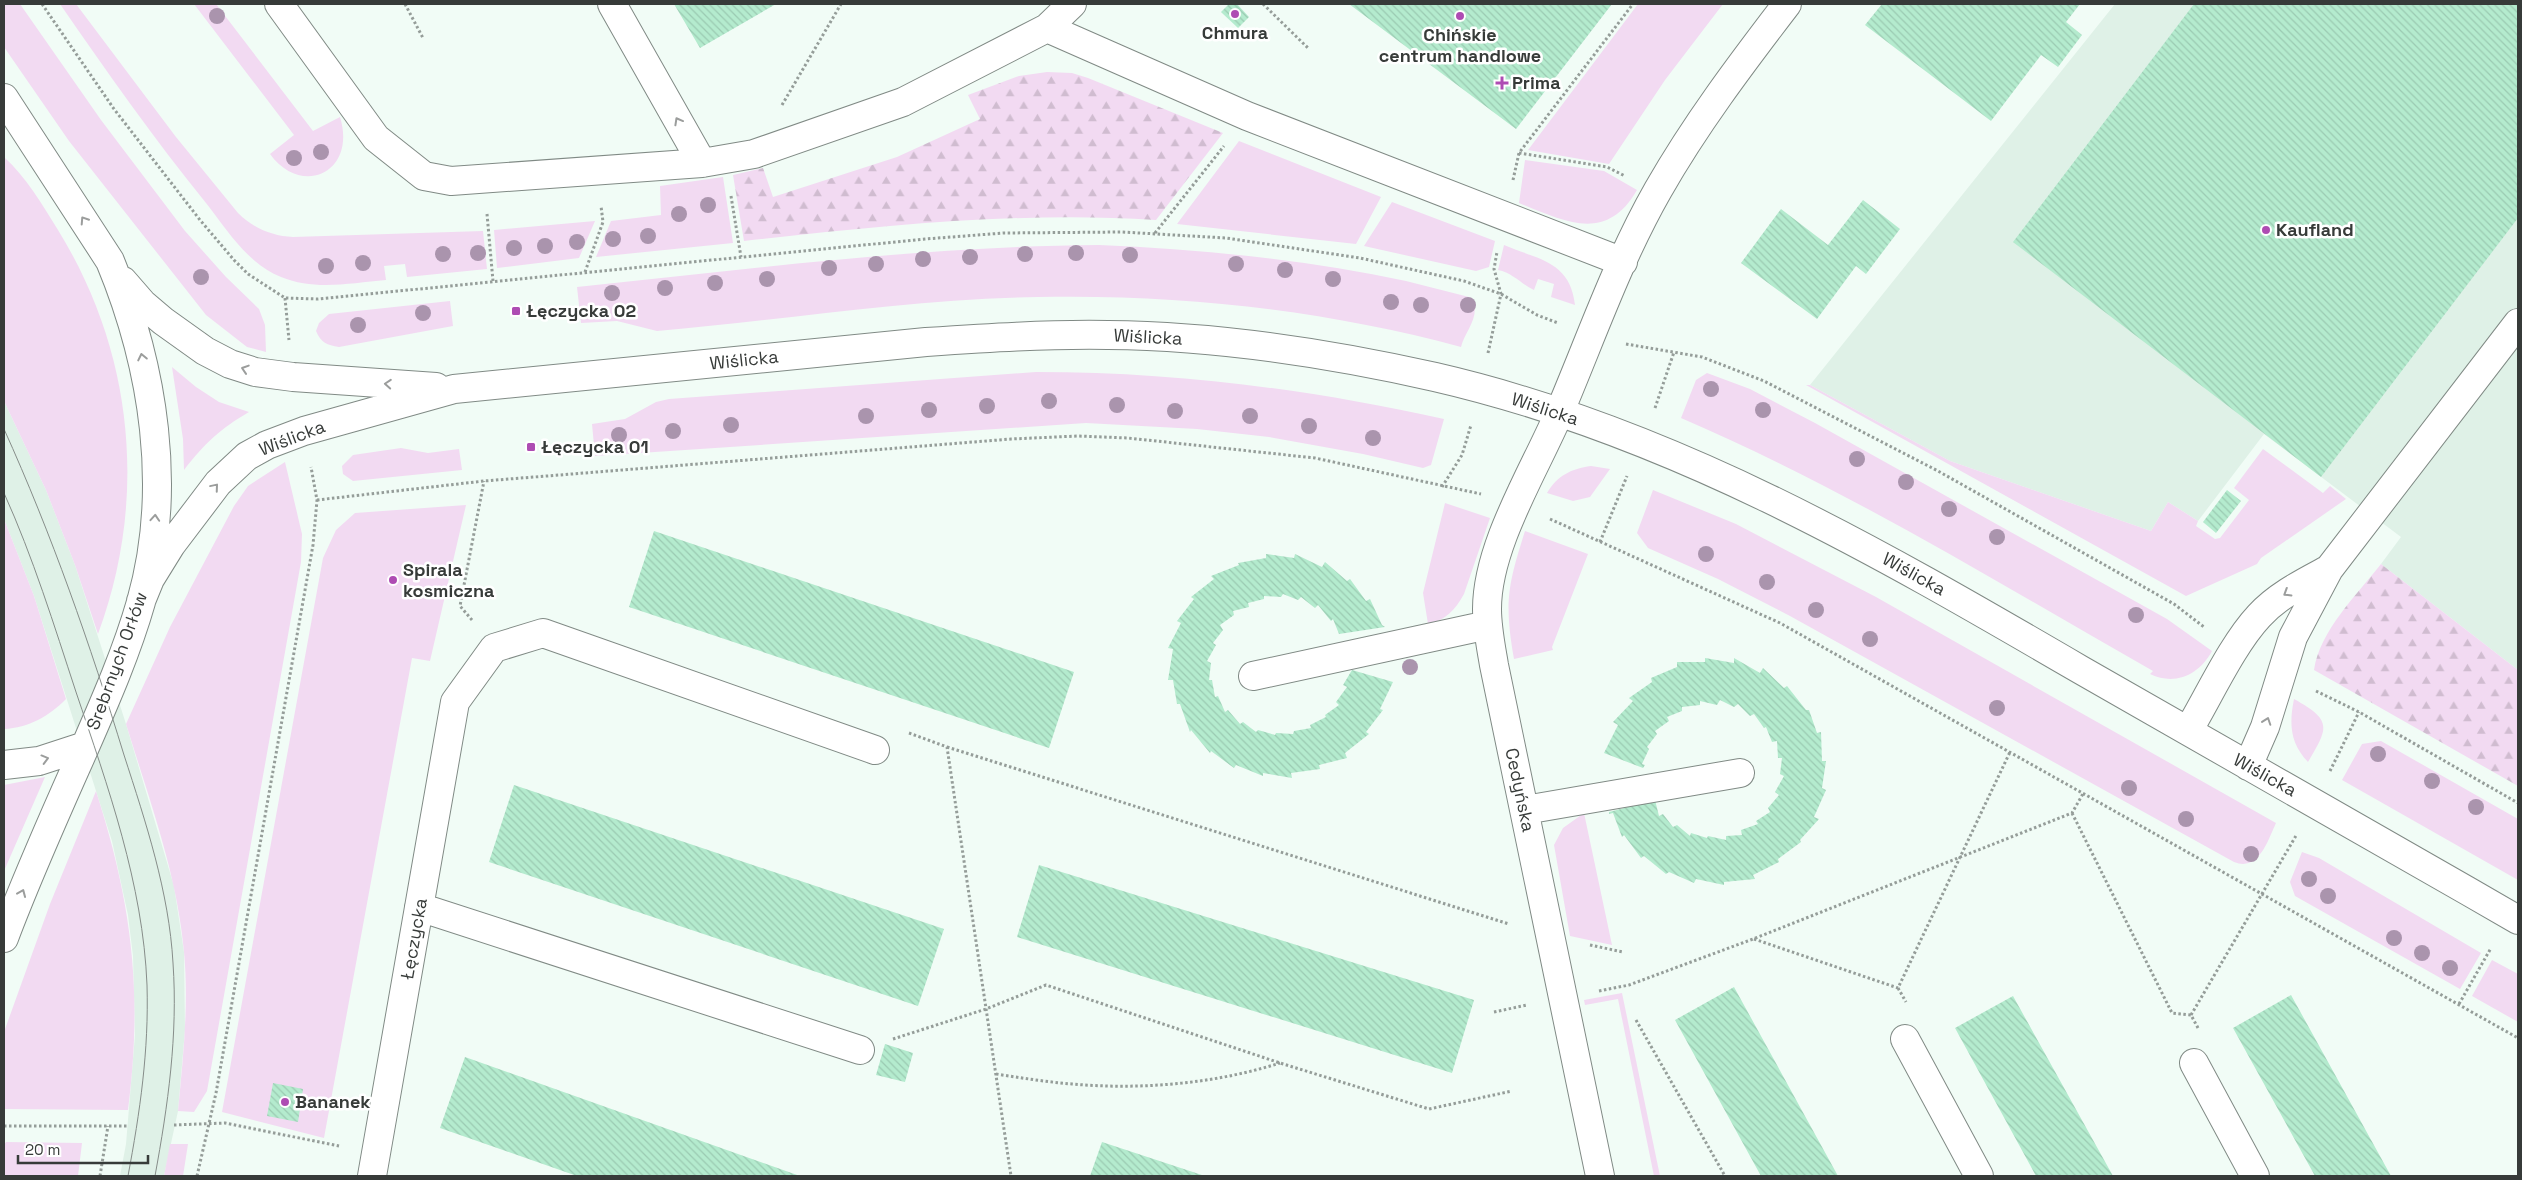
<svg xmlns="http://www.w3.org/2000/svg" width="2522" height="1180" viewBox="0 0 2522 1180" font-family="'Space Grotesk',sans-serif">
  <defs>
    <pattern id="forest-firs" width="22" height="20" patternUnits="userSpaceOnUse" patternTransform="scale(1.25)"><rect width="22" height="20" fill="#f2daf2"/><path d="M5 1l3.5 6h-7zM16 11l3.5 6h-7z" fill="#d0bcd0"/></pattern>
    <pattern id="building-back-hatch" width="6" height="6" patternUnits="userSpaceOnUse" patternTransform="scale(1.25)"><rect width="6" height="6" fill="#b4ebce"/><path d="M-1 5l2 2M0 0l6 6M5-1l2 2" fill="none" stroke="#9bcab2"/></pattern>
  </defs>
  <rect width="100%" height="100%" fill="#f1fcf6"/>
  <path fill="#dff1e7" d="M2115 4H2518V670L2381 564 2401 537 2264 434 2198 521 2168 502 2151 531 1950 461 1810 385Z
    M4 401 46 490 75 565 126 724 174 886 184 952 185 1030 178 1111 164 1176H120L126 1144 135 1035 133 956 128 915 112 841 96 791 34 596 4 519Z"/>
  <path fill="#f2daf2" d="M4 4H20L101 120 185 231 226 277 259 309 265 325 266 352 247 347 206 315 69 141 4 47Z
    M60 4H76L176 137 238 213C253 228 272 236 293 237L483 231 487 269 407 277 405 264 384 266 386 280C350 283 315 291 281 277 248 264 227 230 206 203 154 139 107 72 60 4Z
    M194 4H216L313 131 340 117C357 172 302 198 270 154L294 135Z
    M1638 4H1723L1665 80 1609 164 1528 150Z
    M1239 141 1381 197 1356 244 1177 224Z
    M4 157C26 177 42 204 58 230 134 353 148 499 98 634L75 565 46 490 4 401Z
    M1525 160 1604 171 1637 190C1606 244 1564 221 1519 203Z
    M723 177 733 243 596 257 611 221 661 215 660 186Z
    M1392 202 1495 241 1489 267 1476 271 1364 246Z
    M595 221 579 258 497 268 494 230Z
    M1099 245C1202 249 1306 260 1406 281 1427 286 1448 292 1469 297L1473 300C1480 318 1465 331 1461 347 1324 310 1180 294 1038 297 911 299 784 320 657 331L617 321 581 323 577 287C751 269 924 246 1099 245Z
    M1504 245C1539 260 1570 261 1575 305L1551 297 1554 284 1538 279 1534 290C1521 284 1513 273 1498 270Z
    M450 301 453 326 339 347C327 345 321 343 316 331L319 323 329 314Z
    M172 367 196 387 219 402 249 412C220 429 205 443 184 470L183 439Z
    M1036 372C1177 372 1307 389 1444 419L1431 465 1423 468 1363 454 1269 437 1197 429 1086 423 595 456 592 424 625 419 656 402 669 399Z
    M1707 373 1750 389 1815 423 2167 619 2212 651C2199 675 2175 686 2150 674L2153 671C1998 583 1845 488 1681 418L1696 380Z
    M1806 385H1810L1950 461 2151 531 2168 502 2198 521 2196 526 2215 539 2220 538 2249 500 2234 488 2263 449 2323 493 2330 486 2346 499 2261 558 2257 564 2186 596Z
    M401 448 428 453 459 449 462 470 353 481 343 474 342 466 353 455Z
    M285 462 302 534 301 562 207 1091 194 1112 178 1111C183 1058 189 1005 184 952 177 873 149 799 126 724L170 627 234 506 248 486Z
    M1591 466 1610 469 1590 497 1573 501 1547 493C1558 475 1571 469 1591 466Z
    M1653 490 1736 524 1876 597 2276 823C2268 840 2259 872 2234 862L1790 616 1718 579 1648 548 1637 533Z
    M1445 503 1490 518 1464 594C1455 610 1446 620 1428 624L1423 593Z
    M466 505 430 661 412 658 324 1138 222 1112 323 558 336 530 355 513Z
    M4 519 34 596 66 699C49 716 29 728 4 729Z
    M1525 531 1588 554 1552 647 1553 650 1514 659C1504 602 1508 585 1525 531Z
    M2294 699C2332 720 2329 727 2308 762 2290 743 2289 724 2294 699Z
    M2381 741 2518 819V880L2342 780 2362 744Z
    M45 777 4 871V785Z
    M96 791C132 904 143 992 128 1110L4 1109V1032L50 904Z
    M1584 813 1612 945 1570 936 1554 845 1563 828Z
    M2302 852 2319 858 2481 953 2460 989 2295 896 2290 882Z
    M2492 960 2518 974V1022L2472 996Z
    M1622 993 1660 1176H1654L1618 999 1585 1005 1584 1000Z
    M6 1142 82 1143 78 1176H4V1145Z
    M170 1144H188L183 1176H164Z"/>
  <path fill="url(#forest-firs)" d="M1047 72 1072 73 1088 78 1223 133 1156 220C1018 211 881 226 744 241L733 175 763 168 773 197 897 157 980 119 968 95 1019 76Z
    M2381 564 2518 670V786L2314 670C2320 630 2357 595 2381 564Z"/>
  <path fill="url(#building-back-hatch)" d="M674 4H776L700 48Z
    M1229 4H1237L1249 17 1238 28 1221 12Z
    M1349 4H1612L1516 129Z
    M1882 4H2080L2066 22 2082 35 2058 67 2041 55 1991 121 1865 25Z
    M2194 4H2518V218L2321 477 2013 242Z
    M1863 200 1900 229 1866 274 1856 266 1817 319 1741 263 1781 209 1828 245Z
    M2227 490 2241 501 2216 533 2203 522Z
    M654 531 1074 672 1049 748 629 607Z
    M1266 554 1294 558 1295 554 1322 567 1325 562 1347 581 1350 579 1366 601 1370 599 1382 625 1385 627 1339 634 1333 619 1331 621 1318 605 1315 608 1301 597 1298 600 1283 594 1281 597 1264 596V599L1248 603 1249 607 1233 611 1234 615 1220 625 1223 630 1213 643 1216 645 1207 661 1211 663 1209 680H1212L1215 697 1218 696 1225 712 1228 710 1240 724 1243 722 1256 732 1258 730 1275 735 1276 733 1293 734 1294 731 1311 728 1310 725 1326 717 1325 715 1339 705 1336 702 1347 687 1343 685 1352 670 1393 682 1380 709 1383 710 1366 732 1369 734 1345 753 1347 758 1319 765 1320 769 1291 773 1292 778 1263 773V776L1236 765 1234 768 1211 751 1210 753 1191 730 1190 732 1180 704H1177L1173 680H1168L1173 649 1168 648 1181 623 1177 621 1194 599 1191 597 1214 579 1211 576 1239 565 1238 563 1266 558Z
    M1705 658 1734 663V658L1760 673 1763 668 1784 688 1787 686 1806 710H1809L1817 733 1821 732 1822 761H1826L1822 788 1826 790 1814 817 1819 819 1800 840 1801 842 1778 859 1779 862 1753 875 1755 879 1724 882V885L1696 879 1694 883 1669 872 1666 874 1644 856 1641 858 1624 835 1622 837 1613 813 1609 814V812L1655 800 1659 816 1663 814 1673 827 1677 825 1690 836 1691 833 1707 838 1708 836 1726 840V836L1742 835 1741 830 1758 824 1756 821 1770 812 1768 808 1779 795 1775 792 1784 776 1780 774 1782 758H1778L1777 741 1772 742 1766 727 1764 728 1754 714 1750 716 1738 704 1734 707 1720 700 1717 705 1700 701V705L1682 707V711L1667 717 1669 721 1655 731 1657 734 1647 747 1649 749 1642 764 1645 765 1643 768 1604 753 1618 725 1613 722 1633 701 1629 698 1652 682 1651 678 1677 667V662H1705Z
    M514 785 944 929 918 1006 489 862Z
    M1039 865 1474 1000 1452 1073 1017 937Z
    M1734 987 1838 1176H1761L1675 1020Z
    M2291 995 2391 1176H2315L2233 1028Z
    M2013 996 2113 1176H2036L1955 1028Z
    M885 1044 913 1053 905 1082 876 1075Z
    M465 1057 800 1176H577L440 1128Z
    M273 1083 303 1089 298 1122 267 1116Z
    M1102 1142 1205 1176H1090Z"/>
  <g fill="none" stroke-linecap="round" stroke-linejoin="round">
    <defs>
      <path id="minor" d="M279 4 376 138 424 176 451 181 702 163 754 154 903 102 1047 28 1247 116 1623 262
        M612 4 702 163
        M1047 28 1072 4
        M4 98 110 261C154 367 173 490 141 602 127 651 106 699 85 747 57 810 28 874 4 938
        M123 281 143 304 163 321 205 351 230 364 255 372 293 377 436 387
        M141 601 150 579 171 545 218 483 247 456 267 445 304 431 454 389 926 342C986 338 1047 334 1108 335 1218 336 1328 353 1435 377 1670 431 1875 550 2081 670 2227 754 2373 836 2518 920
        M1253 676 1488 625
        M2188 731C2209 696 2232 645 2259 616 2278 595 2305 582 2329 569
        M4 765 39 761 85 746
        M2248 766 2265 727 2293 637 2329 569 2518 323
        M1525 810 1740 773
        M419 907 860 1050
        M1905 1039 1979 1176
        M2194 1063 2255 1176
        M372 1176 455 702 494 648 543 633 875 750
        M1600 1176 1494 665C1491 647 1487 628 1487 609 1487 545 1535 470 1560 411 1591 338 1618 260 1658 190 1695 125 1741 64 1787 4"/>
    </defs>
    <use href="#minor" stroke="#808a85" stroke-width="30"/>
    <path stroke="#959d99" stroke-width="3" stroke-dasharray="2.5 2.5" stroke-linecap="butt" d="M42 4 114 109 200 220 234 260 248 274 285 298 318 299 925 239 1004 233 1122 232 1226 238 1360 258 1464 281 1501 294 1537 315 1558 323
      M405 4 423 38
      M1263 4 1308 48
      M782 105 841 4
      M1519 153 1607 167 1625 176
      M1513 180 1519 153 1633 4
      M731 196 741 257
      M487 214 493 281
      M1155 233 1224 146
      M585 272 603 222 601 206
      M285 298 289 340
      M1626 344 1702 357 1764 381 1938 471 2174 604 2204 627
      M1488 353 1501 294 1494 269 1497 252
      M1655 408 1674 352
      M1442 487 1462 455 1471 425
      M317 500 484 481 1011 439 1078 436 1128 438 1315 458 1481 494
      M1550 519 1780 623 2518 1038
      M1600 542 1627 476
      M472 620 460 606 484 481
      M2316 691 2359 712 2518 803
      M909 733 947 747 1011 1176
      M947 747 1509 924
      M2330 771 2359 712
      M2072 813 2172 1013 2191 1015 2198 1028
      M1754 939 1898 988 2010 752
      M1590 945 1623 952
      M1898 988 1906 1002
      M1599 991 1629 985 1753 939 2072 813 2084 792
      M2459 1004 2491 948
      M1494 1012 1527 1005
      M2191 1015 2297 834
      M1636 1020 1725 1176
      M893 1039 986 1009 1046 985 1280 1063 1429 1109 1512 1091
      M996 1074C1022 1078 1047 1082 1072 1084 1140 1090 1214 1084 1280 1063
      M174 1125 225 1123 339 1146
      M4 1126H127
      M100 1176 108 1126
      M197 1176 216 1093 313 545 317 500 311 467"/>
    <use href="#minor" stroke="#fff" stroke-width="28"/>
    <path stroke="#868d89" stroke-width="1" d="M4 429C52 535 90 644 124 755 146 823 169 892 173 963 178 1035 168 1105 155 1176
      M4 493C33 557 54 625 76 692 108 787 143 884 147 985 149 1050 140 1112 128 1176"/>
  </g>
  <g fill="#aa94ad">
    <circle cx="217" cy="16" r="8"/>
    <circle cx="321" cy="152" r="8"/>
    <circle cx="294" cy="158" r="8"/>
    <circle cx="708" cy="205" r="8"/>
    <circle cx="679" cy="214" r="8"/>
    <circle cx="648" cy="236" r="8"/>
    <circle cx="613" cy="239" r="8"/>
    <circle cx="577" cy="242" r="8"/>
    <circle cx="545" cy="246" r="8"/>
    <circle cx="514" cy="248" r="8"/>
    <circle cx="478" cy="253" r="8"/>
    <circle cx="1076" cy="253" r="8"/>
    <circle cx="443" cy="254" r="8"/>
    <circle cx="1025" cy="254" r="8"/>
    <circle cx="1130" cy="255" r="8"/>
    <circle cx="970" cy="257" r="8"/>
    <circle cx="923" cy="259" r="8"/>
    <circle cx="363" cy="263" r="8"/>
    <circle cx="876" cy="264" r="8"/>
    <circle cx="1236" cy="264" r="8"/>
    <circle cx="326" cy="266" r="8"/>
    <circle cx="829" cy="268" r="8"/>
    <circle cx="1285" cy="270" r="8"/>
    <circle cx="201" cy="277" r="8"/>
    <circle cx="767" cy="279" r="8"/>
    <circle cx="1333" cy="279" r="8"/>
    <circle cx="715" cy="283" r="8"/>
    <circle cx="665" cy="288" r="8"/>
    <circle cx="612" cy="293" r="8"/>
    <circle cx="1391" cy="302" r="8"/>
    <circle cx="1421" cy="305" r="8"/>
    <circle cx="1468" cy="305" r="8"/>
    <circle cx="423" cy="313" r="8"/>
    <circle cx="358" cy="325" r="8"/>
    <circle cx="1711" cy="389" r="8"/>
    <circle cx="1049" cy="401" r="8"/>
    <circle cx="1117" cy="405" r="8"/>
    <circle cx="987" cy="406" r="8"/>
    <circle cx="929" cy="410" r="8"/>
    <circle cx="1763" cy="410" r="8"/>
    <circle cx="1175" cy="411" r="8"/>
    <circle cx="866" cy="416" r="8"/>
    <circle cx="1250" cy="416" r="8"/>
    <circle cx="731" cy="425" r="8"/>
    <circle cx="1309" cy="426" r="8"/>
    <circle cx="673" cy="431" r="8"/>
    <circle cx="619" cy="435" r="8"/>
    <circle cx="1373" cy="438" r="8"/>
    <circle cx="1857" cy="459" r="8"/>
    <circle cx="1906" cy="482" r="8"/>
    <circle cx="1949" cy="509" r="8"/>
    <circle cx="1997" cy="537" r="8"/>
    <circle cx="1706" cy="554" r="8"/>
    <circle cx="1767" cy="582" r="8"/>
    <circle cx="1816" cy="610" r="8"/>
    <circle cx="2136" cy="615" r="8"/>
    <circle cx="1870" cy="639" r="8"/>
    <circle cx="1410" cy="667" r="8"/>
    <circle cx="1997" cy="708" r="8"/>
    <circle cx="2378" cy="754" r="8"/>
    <circle cx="2432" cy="781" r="8"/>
    <circle cx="2129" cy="788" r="8"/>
    <circle cx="2476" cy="807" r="8"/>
    <circle cx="2186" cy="819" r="8"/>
    <circle cx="2251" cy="854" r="8"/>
    <circle cx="2309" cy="879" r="8"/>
    <circle cx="2328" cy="896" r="8"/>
    <circle cx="2394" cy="938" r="8"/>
    <circle cx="2422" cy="953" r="8"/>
    <circle cx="2450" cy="968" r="8"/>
  </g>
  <defs><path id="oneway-chevron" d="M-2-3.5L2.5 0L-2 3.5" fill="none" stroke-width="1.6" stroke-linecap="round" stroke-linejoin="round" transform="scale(1.25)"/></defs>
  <g stroke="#9b9d9c">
    <use href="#oneway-chevron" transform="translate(678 121) rotate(-119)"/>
    <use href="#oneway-chevron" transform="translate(84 220) rotate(-123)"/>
    <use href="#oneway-chevron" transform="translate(142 357) rotate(-102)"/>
    <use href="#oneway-chevron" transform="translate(245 369) rotate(-162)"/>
    <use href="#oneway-chevron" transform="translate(388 384) rotate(-176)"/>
    <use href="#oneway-chevron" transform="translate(215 487) rotate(-50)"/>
    <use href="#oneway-chevron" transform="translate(155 518) rotate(-86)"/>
    <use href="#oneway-chevron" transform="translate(2287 593) rotate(148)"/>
    <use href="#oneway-chevron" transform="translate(2267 721) rotate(-71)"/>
    <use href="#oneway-chevron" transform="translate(45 759) rotate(-15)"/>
    <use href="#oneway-chevron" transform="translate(22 893) rotate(-67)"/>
  </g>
  <g fill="#ae4cb3" stroke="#fff" stroke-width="2">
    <circle cx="1235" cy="14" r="5"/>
    <circle cx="1460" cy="16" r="5"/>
    <path d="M1499.5 75.5h5v5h5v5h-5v5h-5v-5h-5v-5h5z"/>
    <circle cx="2266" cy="230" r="5"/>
    <rect x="511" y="306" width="10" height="10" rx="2.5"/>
    <rect x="526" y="442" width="10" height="10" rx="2.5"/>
    <circle cx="393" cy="580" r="5"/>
    <circle cx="285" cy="1102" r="5"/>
  </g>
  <g text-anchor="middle" stroke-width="5" stroke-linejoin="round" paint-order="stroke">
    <g font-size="18" font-weight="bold" fill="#373b39" stroke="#fff" text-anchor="start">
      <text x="1235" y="39" text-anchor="middle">Chmura</text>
      <text x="1460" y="41" text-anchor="middle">Chińskie<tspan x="1460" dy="21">centrum handlowe</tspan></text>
      <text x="1512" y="89">Prima</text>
      <text x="2276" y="236">Kaufland</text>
      <text x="526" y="317">Łęczycka 02</text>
      <text x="541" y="453">Łęczycka 01</text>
      <text x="403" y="576">Spirala<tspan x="403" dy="21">kosmiczna</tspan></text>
      <text x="295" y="1108">Bananek</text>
    </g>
    <g font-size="18" fill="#373b39" stroke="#fff">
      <text transform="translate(1148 337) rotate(3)" y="6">Wiślicka</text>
      <text transform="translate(744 360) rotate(-6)" y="6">Wiślicka</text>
      <text transform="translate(1545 409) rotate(18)" y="6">Wiślicka</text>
      <text transform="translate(292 438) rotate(-21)" y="6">Wiślicka</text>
      <text transform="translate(1914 574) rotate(29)" y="6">Wiślicka</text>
      <text transform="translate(117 661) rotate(-70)" y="6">Srebrnych Orłów</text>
      <text transform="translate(2265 775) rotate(29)" y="6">Wiślicka</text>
      <text transform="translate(1520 790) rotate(78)" y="6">Cedyńska</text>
      <text transform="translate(414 939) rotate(-80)" y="6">Łęczycka</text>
    </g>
  </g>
  <rect width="2522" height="1180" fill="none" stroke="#373b39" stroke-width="10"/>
  <path d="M18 1155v8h130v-8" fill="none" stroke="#373b39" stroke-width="2.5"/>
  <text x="25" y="1155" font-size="15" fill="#373b39" stroke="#ffffff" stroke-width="4" paint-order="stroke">20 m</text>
</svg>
